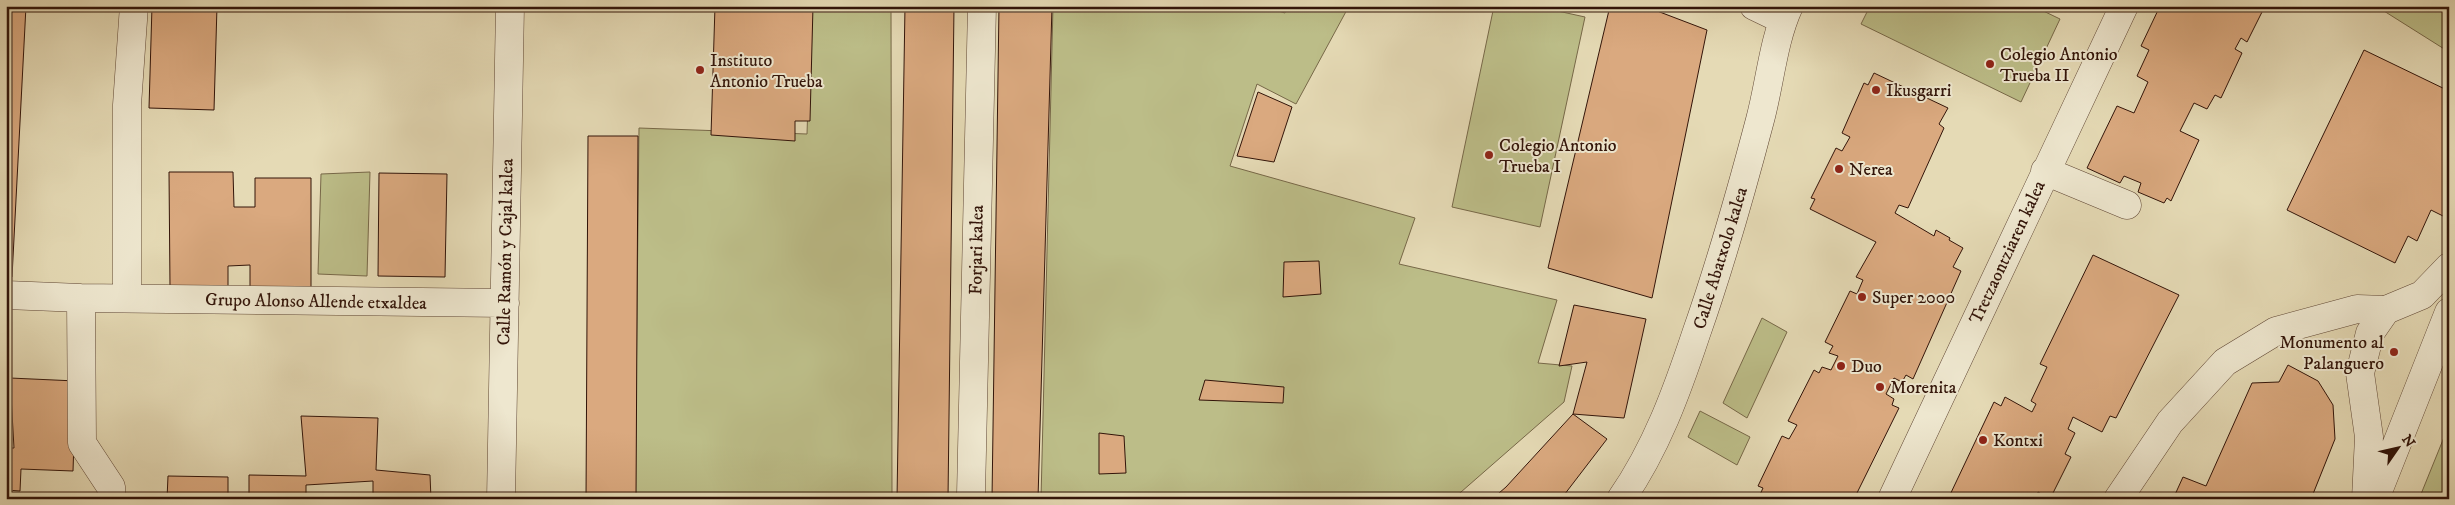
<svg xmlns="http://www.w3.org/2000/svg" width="2455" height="505" viewBox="0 0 2455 505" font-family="'IM FELL DW Pica',serif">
  <rect width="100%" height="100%" fill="#e5dab5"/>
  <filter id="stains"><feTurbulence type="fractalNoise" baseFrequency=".004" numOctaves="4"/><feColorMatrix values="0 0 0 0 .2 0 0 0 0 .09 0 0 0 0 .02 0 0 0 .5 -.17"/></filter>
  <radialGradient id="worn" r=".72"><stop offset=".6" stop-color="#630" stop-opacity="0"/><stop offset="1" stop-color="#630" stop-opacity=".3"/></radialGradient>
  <path fill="#bcbd88" stroke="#776848" d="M811 6H891L892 499H635L639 128 807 134Z
    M1053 6H1261L1285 13 1287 6H1349L1296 104 1257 84 1230 166 1415 218 1399 264 1557 300 1538 363 1572 366 1564 402 1453 499H1041Z
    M1494 6H1535L1585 17 1540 227 1452 207Z
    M1870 6H2033L2060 19 2021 102 1861 24Z
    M2376 6H2449V52Z
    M370 172 367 276 318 274 321 174Z
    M1762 318 1787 332 1747 418 1723 403Z
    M1700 411 1750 437 1737 465 1688 437Z
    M2449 425V499H2419Z"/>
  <path fill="#daa97f" stroke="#321409" d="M6 6H26L12 277H6Z
    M152 6H217L214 110 149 108Z
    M715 6H813L810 121H795V141L711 135Z
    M905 6H954L948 499H897Z
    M999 6H1052L1038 499H992Z
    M1610 6H1644L1707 30 1652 298 1548 268Z
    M2160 6H2265L2247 42 2241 38 2235 49 2242 53 2221 98 2215 95 2207 109 2194 103 2180 131 2199 140 2171 201 2167 198 2164 203 2138 192 2141 183 2124 176 2120 183 2087 168 2117 106 2134 113 2148 82 2137 76 2149 50 2141 46Z
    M2364 50 2449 91V219L2431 210 2417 241 2408 236 2395 263 2287 210Z
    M1874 73 1948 108 1939 124 1944 128 1908 208 1899 205 1895 213 1934 236 1936 230 1950 238 1949 240 1963 248 1953 267 1961 271 1913 379 1906 375 1902 382 1894 378 1886 394 1894 399 1892 405 1899 408 1854 499H1758L1763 488 1758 486 1782 436 1789 439 1797 425 1788 421 1814 370 1819 373 1822 367 1831 370 1838 356 1829 353 1833 346 1825 342 1850 291 1857 294 1863 280 1856 277 1876 242 1810 209 1815 199 1811 198 1836 148 1842 151 1850 137 1842 133 1864 83 1868 85Z
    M1258 92 1292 107 1274 162 1237 156Z
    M588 136H638L636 499H586Z
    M169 172H233L234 207H255V178H311V291H250V265L228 266V287H170Z
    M379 173 447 174 445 277 378 276Z
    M2093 255 2179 295 2116 418 2110 416 2102 432 2073 417 2068 429 2075 433 2065 454 2071 457 2050 499 2038 492 2036 499H1948L1994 402 2001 406 2005 397 2032 412 2036 404 2031 401 2047 367 2040 364Z
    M1319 261 1321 294 1283 297 1284 262Z
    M1574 305 1646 319 1624 418 1573 414 1587 362 1559 366Z
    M2288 365 2318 381 2333 405 2335 439 2311 499H2173L2183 477 2206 486 2252 383 2279 382Z
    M10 378 76 381 73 471 21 469 20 491 6 490V448H14Z
    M1205 380 1284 387 1283 403 1199 400Z
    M1573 414 1607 439 1561 499H1492L1506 487Z
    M301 416 378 418 376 470 430 475 431 499H373V481L306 485V499H249V475L306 476Z
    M1099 433 1124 436 1126 473 1099 474Z
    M168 476 228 477V499H167Z"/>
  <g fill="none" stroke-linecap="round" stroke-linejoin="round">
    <defs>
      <path id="minor" d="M1754 6 1783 20
        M2045 171 2127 205
        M6 295 81 298 505 303
        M81 298 82 443 111 487 112 499
        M127 298V105L134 6
        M971 495 982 6
        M501 499 510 6
        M1621 499C1656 449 1677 391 1696 334 1721 263 1741 192 1760 120 1770 83 1773 41 1789 6
        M1892 499 2124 6
        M2118 499 2170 422 2225 362 2276 331 2357 309 2386 310"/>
      <path id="tertiary" d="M2366 499 2369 437 2360 373 2370 333 2386 310 2422 295 2449 267
        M2375 499 2449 312"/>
    </defs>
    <use href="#minor" stroke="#5f4634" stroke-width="29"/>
    <use href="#tertiary" stroke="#5f4634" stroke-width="29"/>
    <use href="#minor" stroke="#eee7cf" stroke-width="28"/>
    <use href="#tertiary" stroke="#eee7cf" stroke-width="28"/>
  </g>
  <g fill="#8f2418" stroke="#eee7cf" stroke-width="2">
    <circle cx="1990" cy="64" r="5"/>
    <circle cx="700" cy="70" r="5"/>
    <circle cx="1876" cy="90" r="5"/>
    <circle cx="1489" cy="155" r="5"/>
    <circle cx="1839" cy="169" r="5"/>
    <circle cx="1862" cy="297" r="5"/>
    <circle cx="2394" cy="352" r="5"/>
    <circle cx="1841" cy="366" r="5"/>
    <circle cx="1880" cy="387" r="5"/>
    <circle cx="1983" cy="440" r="5"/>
  </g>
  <g text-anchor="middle" stroke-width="4" stroke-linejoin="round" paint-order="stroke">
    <g font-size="18" fill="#321409" stroke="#eee7cf" text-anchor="start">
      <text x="2000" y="60">Colegio Antonio<tspan x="2000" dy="21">Trueba II</tspan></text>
      <text x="710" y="66">Instituto<tspan x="710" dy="21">Antonio Trueba</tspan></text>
      <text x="1886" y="96">Ikusgarri</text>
      <text x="1499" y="151">Colegio Antonio<tspan x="1499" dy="21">Trueba I</tspan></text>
      <text x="1849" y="175">Nerea</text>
      <text x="1872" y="303">Super 2000</text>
      <text x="2384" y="348" text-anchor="end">Monumento al<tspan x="2384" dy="21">Palanguero</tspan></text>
      <text x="1851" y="372">Duo</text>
      <text x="1890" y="393">Morenita</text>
      <text x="1993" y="446">Kontxi</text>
    </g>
    <g font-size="18" fill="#321409" stroke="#eee7cf">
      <text transform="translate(976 250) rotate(-89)" y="6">Forjari kalea</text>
      <text transform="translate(505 252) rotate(-89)" y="6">Calle Ramón y Cajal kalea</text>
      <text transform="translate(2007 252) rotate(-65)" y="6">Tretzaontziaren kalea</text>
      <text transform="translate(1720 258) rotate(-73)" y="6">Calle Abatxolo kalea</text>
      <text transform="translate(316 301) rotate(1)" y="6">Grupo Alonso Allende etxaldea</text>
    </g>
  </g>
  <rect width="2455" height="505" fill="none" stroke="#e5dab5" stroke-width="25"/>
  <rect x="8" y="8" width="2440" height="490" fill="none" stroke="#321409" stroke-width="2.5"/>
  <rect x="12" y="12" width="2430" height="480" fill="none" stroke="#321409"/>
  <g transform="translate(2398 448) rotate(56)" stroke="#eee7cf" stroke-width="4" paint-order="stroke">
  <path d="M0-4L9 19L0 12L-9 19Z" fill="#321409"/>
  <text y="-8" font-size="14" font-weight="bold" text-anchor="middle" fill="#321409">N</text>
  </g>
  <rect width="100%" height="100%" filter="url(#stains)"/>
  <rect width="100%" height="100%" fill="url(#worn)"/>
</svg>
